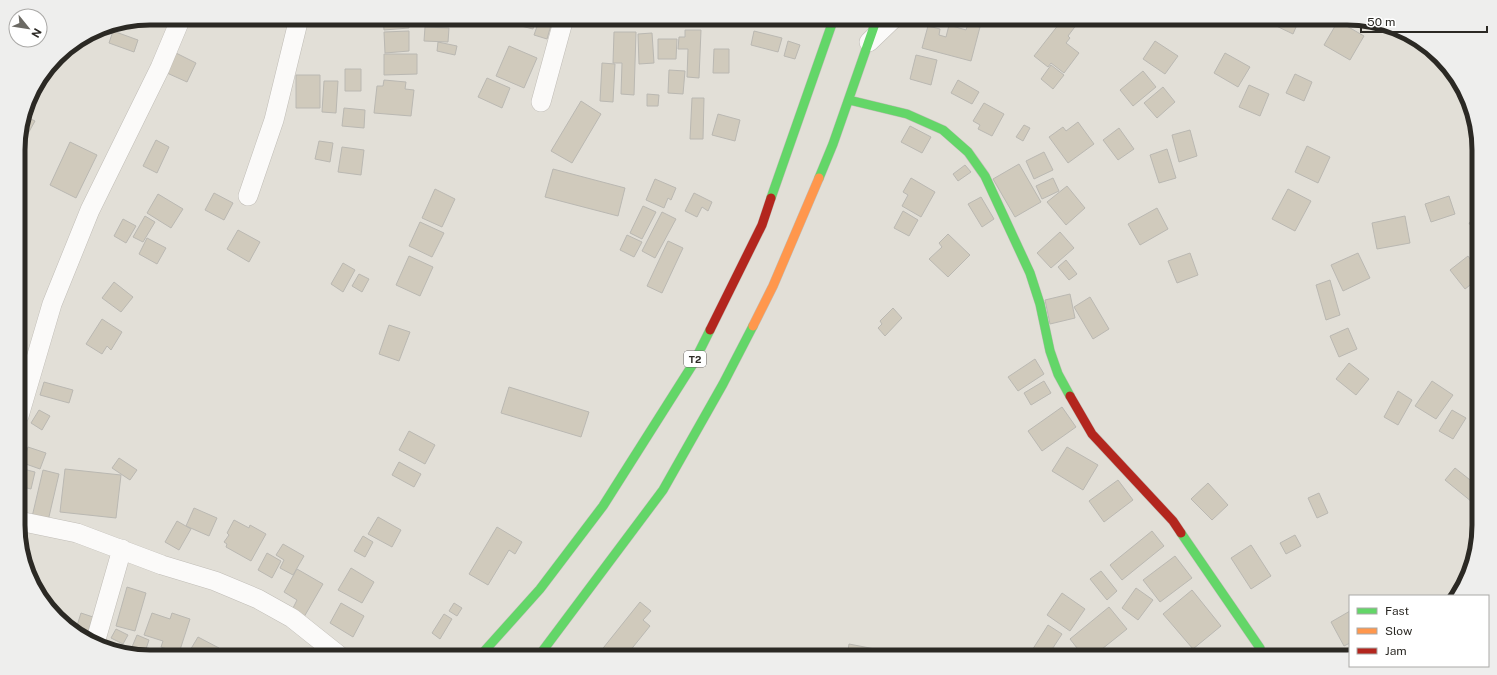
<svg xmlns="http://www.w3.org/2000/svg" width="1497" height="675" viewBox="0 0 1497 675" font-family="'Public Sans',sans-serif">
  <rect width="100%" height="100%" fill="#e2dfd7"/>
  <path fill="#d0cabc" stroke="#bab8b2" d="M383 18H409V28L384 30Z
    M432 18H454L453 26 431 23Z
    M511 18H536L533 29 509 23Z
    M540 18H553L547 39 534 35Z
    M1068 18 1077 24 1068 36 1070 38 1066 43 1079 53 1064 73 1051 63 1048 67 1034 56 1059 24 1061 26Z
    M1270 18H1300L1293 34 1268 22Z
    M1338 21 1364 36 1350 60 1324 45Z
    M968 24 980 27 971 61 922 48 928 26 940 29 939 35 946 37 949 25 966 30Z
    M425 27 449 28 448 42 424 41Z
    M685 30H701L699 78 687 77 688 49H678L679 37H685Z
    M113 31 138 40 134 52 109 43Z
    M409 31V51L385 53 384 32Z
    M754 31 782 38 778 52 751 45Z
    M614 32H636L634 95 621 94 622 63H613Z
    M652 33 654 63 639 64 638 34Z
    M658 39H677L676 59H658Z
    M788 41 800 45 795 59 784 56Z
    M1155 41 1178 56 1165 74 1143 59Z
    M438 42 457 46 455 55 437 51Z
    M509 46 537 58 524 88 496 76Z
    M714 49H729V73H713Z
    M176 53 196 63 187 82 167 73Z
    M1225 53 1250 67 1238 87 1214 73Z
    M384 54H417V74L384 75Z
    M916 55 937 60 931 85 910 79Z
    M602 63 615 64 613 102 600 101Z
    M1051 65 1064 75 1053 89 1041 79Z
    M345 69H361V91H345Z
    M669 70 685 71 683 94 668 93Z
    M1143 71 1156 87 1133 106 1120 90Z
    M1295 74 1312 82 1304 101 1286 93Z
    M296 75H320V108H296Z
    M487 78 510 88 502 108 478 97Z
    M384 80 406 82 405 89 414 90 411 116 374 113 377 86H383Z
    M958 80 979 92 972 104 951 93Z
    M324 81H338L336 113 322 112Z
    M1249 85 1269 94 1260 116 1239 107Z
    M1163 87 1175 102 1157 118 1144 103Z
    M647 94 659 95 658 106H647Z
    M692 98H704L703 139H690Z
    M581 101 601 114 572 163 551 151Z
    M984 103 1004 114 992 136 978 129 980 125 973 121Z
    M344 108 365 110 364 128 342 126Z
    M718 114 740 120 735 141 712 135Z
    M25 116 35 121 25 139 20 136Z
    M1078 122 1094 144 1068 163 1049 137 1063 127 1066 131Z
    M1024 125 1030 128 1023 141 1016 137Z
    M910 126 931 137 922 153 901 142Z
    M1119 128 1134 149 1118 160 1103 140Z
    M1190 130 1197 156 1179 162 1172 135Z
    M156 140 169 147 157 173 143 166Z
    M319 141 333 143 330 162 315 159Z
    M70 142 97 155 76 198 50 185Z
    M1307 146 1330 157 1318 183 1295 172Z
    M342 147 364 150 361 175 338 172Z
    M1167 149 1176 178 1159 183 1150 155Z
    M1044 152 1053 170 1034 179 1026 161Z
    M1019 164 1041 202 1015 217 993 179Z
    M965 165 971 172 958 181 953 174Z
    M553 169 625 188 618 216 545 197Z
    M911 178 935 192 921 217 902 206 908 195 903 192Z
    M1053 178 1059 191 1042 199 1036 186Z
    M655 179 676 188 671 200 668 198 664 208 646 200Z
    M1067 186 1085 208 1066 225 1047 202Z
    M435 189 455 199 442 227 422 218Z
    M1288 189 1311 201 1295 231 1272 219Z
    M214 193 233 203 224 220 205 210Z
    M694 193 712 202 708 211 702 207 697 217 685 211Z
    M158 194 183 209 171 228 147 213Z
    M1449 196 1455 214 1431 222 1425 204Z
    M981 197 994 219 982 227 968 204Z
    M643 206 656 212 642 239 630 233Z
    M1157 208 1168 229 1140 245 1128 224Z
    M903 211 918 220 909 236 894 228Z
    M662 212 676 219 655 258 642 251Z
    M145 216 155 222 143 242 133 237Z
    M1405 216 1410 243 1377 249 1372 223Z
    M1478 218V236H1477L1469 223Z
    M123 219 136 226 126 243 114 236Z
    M420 222 444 233 432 257 409 246Z
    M238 230 260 242 249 262 227 249Z
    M1060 232 1074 248 1051 268 1037 253Z
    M948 234 970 255 948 277 929 259 942 247 939 243Z
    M627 235 642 242 634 257 620 250Z
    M147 238 166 248 157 264 139 254Z
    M668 241 683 248 662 293 647 286Z
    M1190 253 1198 275 1177 283 1168 261Z
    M1358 253 1370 278 1343 291 1331 265Z
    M409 256 433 267 420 296 396 285Z
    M1468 256 1478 270V279L1465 289 1450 270Z
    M1066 260 1077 274 1069 280 1058 267Z
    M343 263 355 270 343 292 331 284Z
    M359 274 369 279 362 292 352 286Z
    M1330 280 1340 315 1326 320 1316 285Z
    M114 282 133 297 121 312 102 298Z
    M1070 294 1075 318 1050 324 1045 300Z
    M1090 297 1109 329 1093 339 1074 307Z
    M893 308 902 318 885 336 878 328 882 324 880 321Z
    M102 319 122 332 111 350 107 346 102 354 86 344Z
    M389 325 410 332 399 361 379 354Z
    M1348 328 1357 349 1339 357 1330 336Z
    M1035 359 1044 374 1018 391 1008 377Z
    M1349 363 1369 379 1356 395 1336 379Z
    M1044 381 1051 393 1031 405 1024 393Z
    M1432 381 1453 395 1436 419 1415 406Z
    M44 382 73 390 69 403 40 395Z
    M509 387 589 412 581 437 501 413Z
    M1398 391 1412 400 1398 425 1384 417Z
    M1062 407 1076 427 1042 451 1028 431Z
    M39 410 50 416 42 430 31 423Z
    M1452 410 1466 418 1453 439 1439 431Z
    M409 431 435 445 425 464 399 450Z
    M28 447 46 453 40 469 23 463Z
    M1067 447 1098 465 1083 490 1052 471Z
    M119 458 137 470 130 480 112 468Z
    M399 462 421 474 414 487 392 475Z
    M19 468 35 472 31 489 19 486Z
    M1455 468 1479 487V493L1472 502 1445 480Z
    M65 469 121 475 116 518 60 512Z
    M43 470 59 474 48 521 32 517Z
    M1118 480 1133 500 1104 522 1089 501Z
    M1208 483 1228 505 1212 520 1191 499Z
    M1319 493 1328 513 1317 518 1308 498Z
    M194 508 217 518 209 536 186 526Z
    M378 517 401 530 392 547 368 534Z
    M234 520 249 528 250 525 266 534 251 561 226 547 227 544 224 542 229 535 227 533Z
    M177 521 191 529 179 550 165 542Z
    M497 527 522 542 515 554 509 550 488 585 469 574Z
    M1152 531 1164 546 1122 580 1110 565Z
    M1295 535 1301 546 1286 554 1280 543Z
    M363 536 373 542 365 557 354 551Z
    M283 544 304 556 293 575 280 568 284 560 276 555Z
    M1251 545 1271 576 1251 589 1231 558Z
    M267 553 281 561 272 578 258 570Z
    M1175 556 1192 578 1160 602 1143 580Z
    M351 568 374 582 362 603 338 590Z
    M297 569 323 584 304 617 292 610 297 600 284 592Z
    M1101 571 1117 591 1107 600 1090 579Z
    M127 587 146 593 135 631 116 626Z
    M1136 588 1153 600 1138 620 1122 608Z
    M1192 590 1221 626 1193 649 1163 614Z
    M1062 593 1085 609 1070 631 1047 615Z
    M640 602 651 611 643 620 650 626 625 657H596Z
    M341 603 364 616 353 637 330 623Z
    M454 603 462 608 457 616 449 611Z
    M1109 607 1127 629 1092 657H1084L1070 639Z
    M1350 611V643L1344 646 1331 622Z
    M81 613 93 617 87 637 76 629Z
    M152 613 170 619 172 613 190 619 179 653 161 647 163 641 144 635Z
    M444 614 452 619 440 639 432 633Z
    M1048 625 1062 634 1047 657H1039L1031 652Z
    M116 629 128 635 123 644 111 638Z
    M137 635 149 640 145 652 132 647Z
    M198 637 219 648 214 657H186Z
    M849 644 880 650 878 657H847Z
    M122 645 130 649 128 653 119 651Z
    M257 649 265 652 262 657H254Z"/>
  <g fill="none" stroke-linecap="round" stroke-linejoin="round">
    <defs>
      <path id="street" d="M869 42 894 18
        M541 102 564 18
        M248 196 274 120 299 18
        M19 416 52 304 90 210 160 68 181 18
        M19 521 77 533 162 565 215 581 258 599 292 618 341 657
        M95 643 122 549"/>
      <path id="fast" d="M849 100 907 114 943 130 968 152 985 176 1030 273 1040 304 1050 351 1058 374 1070 396
        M819 178 833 144 877 18
        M771 198 834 18
        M1181 533 1260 648
        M479 657 540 589 603 506 693 364 710 330
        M538 657 663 490 723 384 753 326"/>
      <path id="slow" d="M753 326 773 286 819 178"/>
      <path id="jam" d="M710 330 762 225 771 198
        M1070 396 1092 434 1173 521 1181 533"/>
    </defs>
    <use href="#street" stroke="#c0bdb7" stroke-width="20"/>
    <use href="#fast" stroke="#c0bdb7" stroke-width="10"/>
    <use href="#slow" stroke="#c0bdb7" stroke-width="10"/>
    <use href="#jam" stroke="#c0bdb7" stroke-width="10"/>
    <use href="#street" stroke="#fbfaf9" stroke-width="19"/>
    <use href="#fast" stroke="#63d668" stroke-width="9"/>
    <use href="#slow" stroke="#ff974d" stroke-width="9"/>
    <use href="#jam" stroke="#b3261e" stroke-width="9"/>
  </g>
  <g text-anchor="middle" stroke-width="3.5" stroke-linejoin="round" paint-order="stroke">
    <rect fill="#fff" stroke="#6b6966" stroke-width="1" x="684" y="351" width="22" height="16" rx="3"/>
    <g font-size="10" font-weight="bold" fill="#2b2924">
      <text x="695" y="363">T2</text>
    </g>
  </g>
  <path d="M0 0H1497V675H0ZM150 25H1347A125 125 0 0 1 1472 150V525A125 125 0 0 1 1347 650H150A125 125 0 0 1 25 525V150A125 125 0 0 1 150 25Z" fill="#eeeeed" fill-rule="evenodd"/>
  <path fill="none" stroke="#2b2924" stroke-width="5" d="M150 25H1347A125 125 0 0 1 1472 150V525A125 125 0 0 1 1347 650H150A125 125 0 0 1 25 525V150A125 125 0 0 1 150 25Z"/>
  <rect x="1349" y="595" width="140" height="72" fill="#ffffff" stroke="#aaa9a7"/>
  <rect x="1357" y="608" width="20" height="6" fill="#63d668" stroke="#aaa9a7"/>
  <text x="1385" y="615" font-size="12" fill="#2b2924">Fast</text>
  <rect x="1357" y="628" width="20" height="6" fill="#ff974d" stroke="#aaa9a7"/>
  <text x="1385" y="635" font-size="12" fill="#2b2924">Slow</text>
  <rect x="1357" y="648" width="20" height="6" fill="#b3261e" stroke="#aaa9a7"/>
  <text x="1385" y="655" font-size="12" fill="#2b2924">Jam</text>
  <g transform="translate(28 28) rotate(120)"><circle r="19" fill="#ffffff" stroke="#aaa9a7"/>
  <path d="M0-3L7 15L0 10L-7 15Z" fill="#6b6963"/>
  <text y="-6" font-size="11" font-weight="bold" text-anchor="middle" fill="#2b2924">N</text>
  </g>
  <path d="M1361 26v6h126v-6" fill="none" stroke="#2b2924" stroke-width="2"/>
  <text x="1367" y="26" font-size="12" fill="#2b2924" stroke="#ffffff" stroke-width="3" paint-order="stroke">50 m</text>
</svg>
